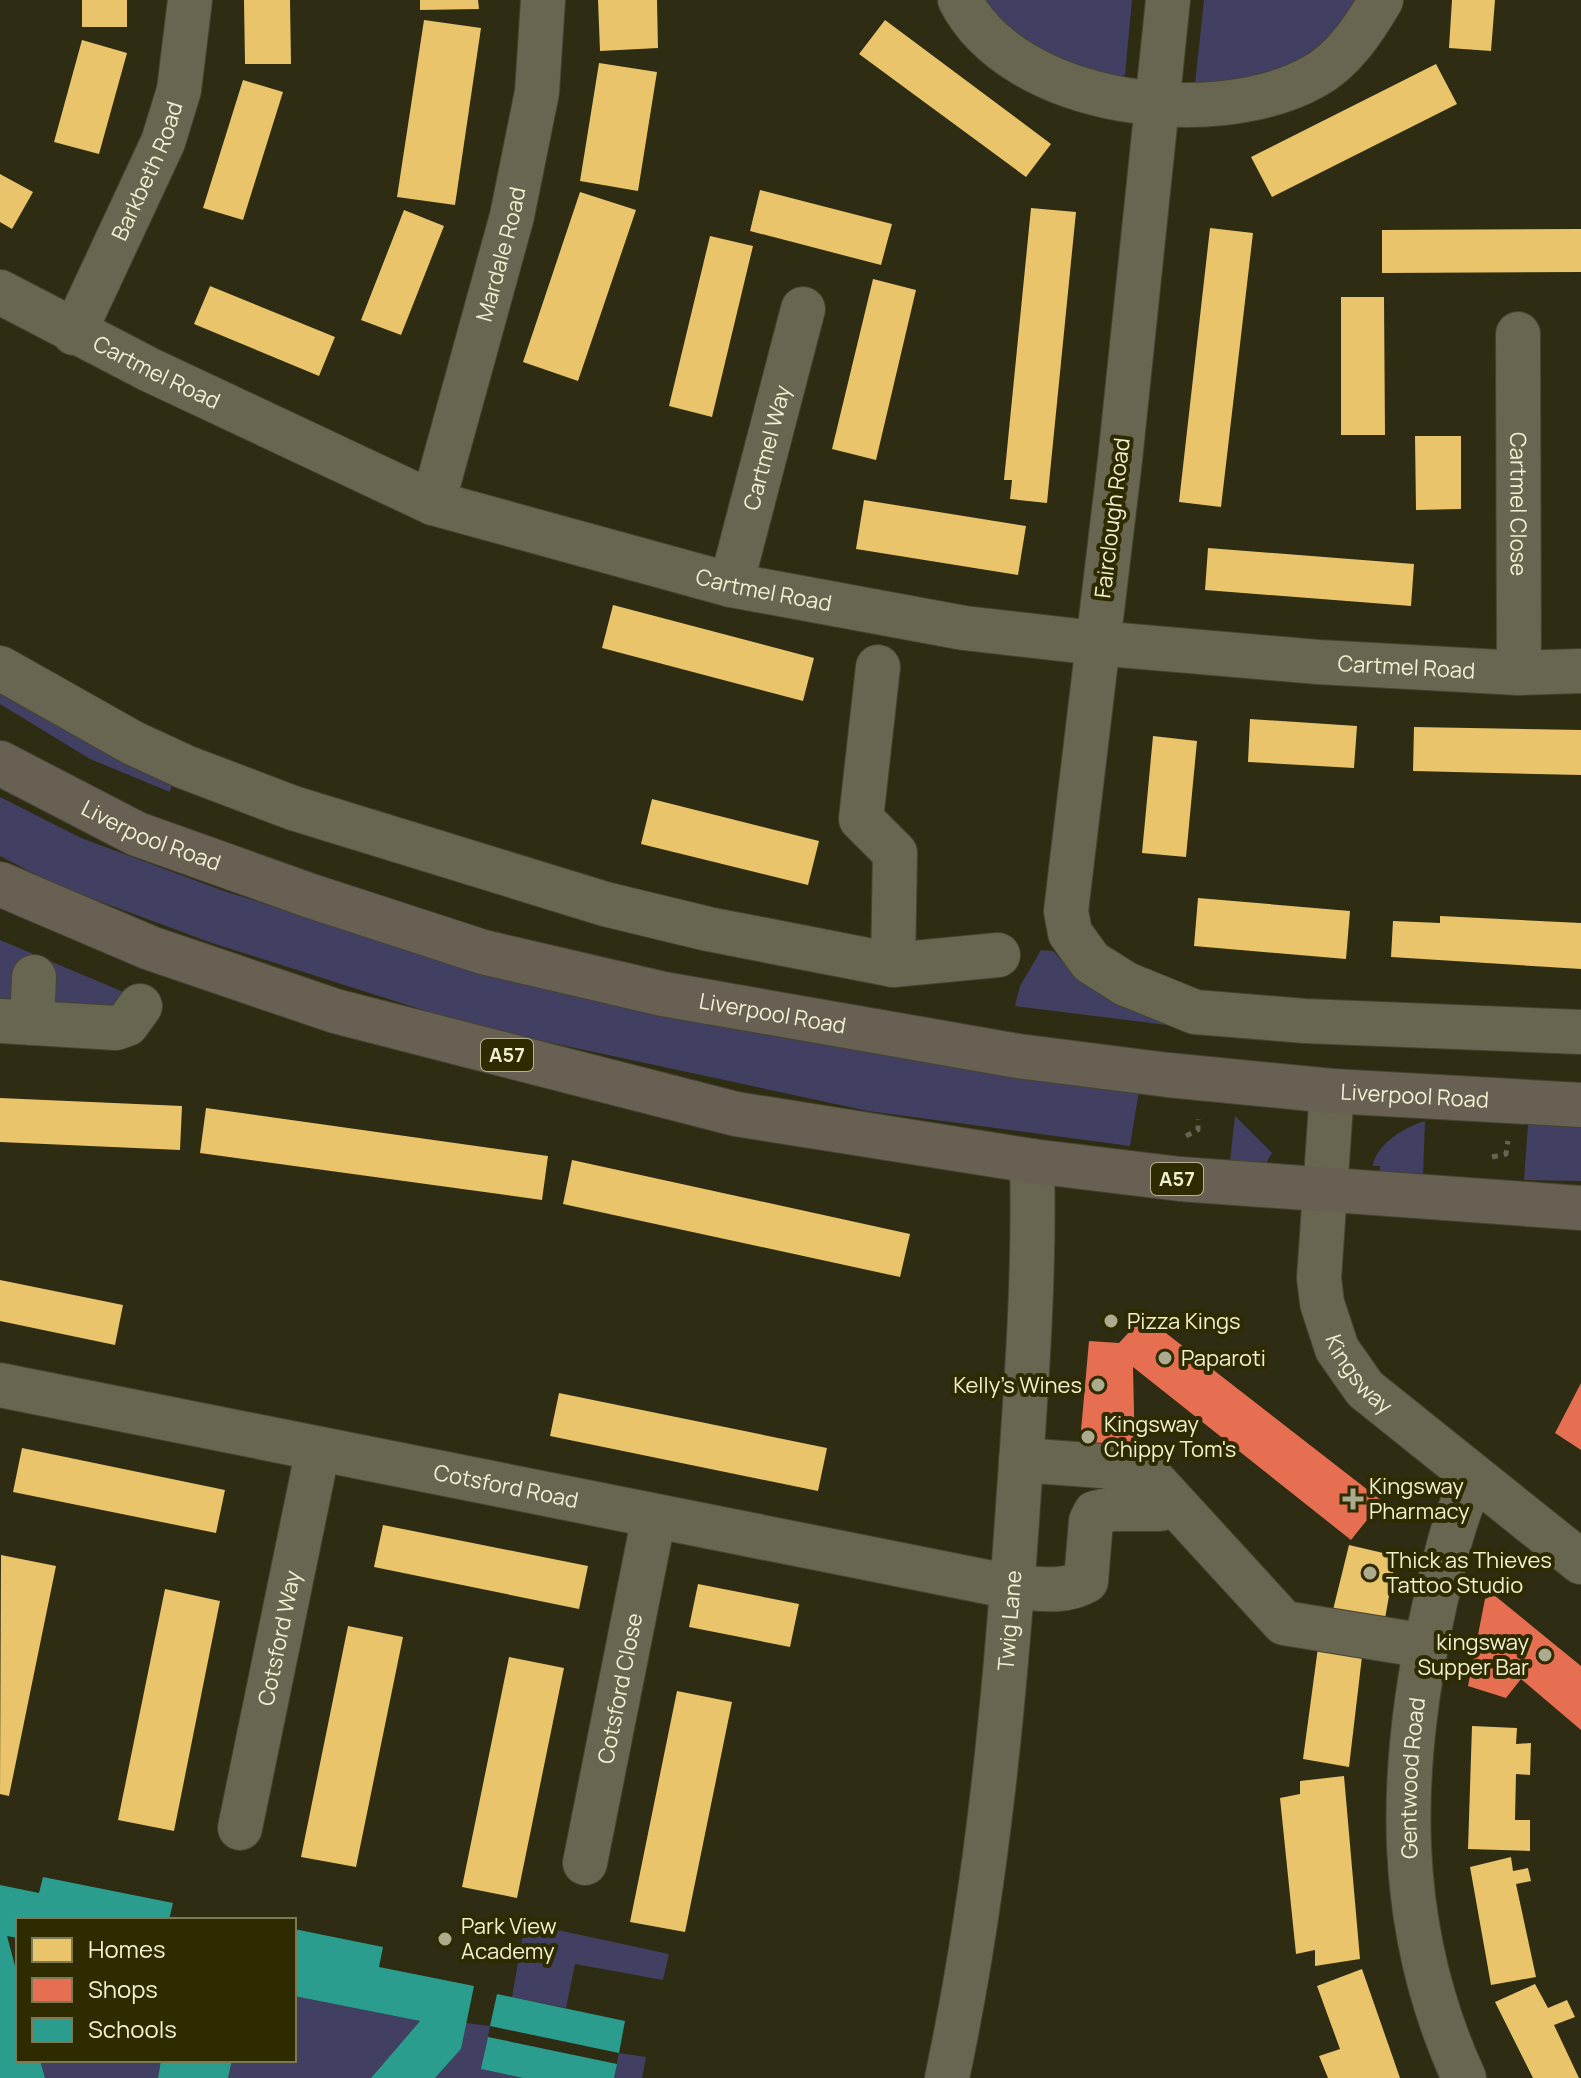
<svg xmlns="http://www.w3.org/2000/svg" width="1581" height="2078" viewBox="0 0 1581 2078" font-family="Manrope,sans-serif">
  <rect width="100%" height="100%" fill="#2e2c12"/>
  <path fill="#424062" d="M980 0H1132L1125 75 1111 78 1030 48Z
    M1204 0H1359C1312 65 1273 81 1195 84Z
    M0 687 174 777 170 792 90 759 0 704Z
    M0 797 81 838 224 891 497 977 1139 1091 1130 1146 868 1111 473 1026 209 942 56 885 0 856Z
    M0 940 133 996 108 1016 15 995 0 1008Z
    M1041 950 1053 951 1063 962 1183 1027 1015 1006 1020 986Z
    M1235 1116 1272 1153 1266 1163 1230 1161Z
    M1425 1121 1423 1174 1380 1172V1166H1373C1376 1144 1405 1127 1425 1121Z
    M1528 1124 1581 1128V1181L1524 1180Z
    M525 1923 669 1954 663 1980 575 1964 566 2008 512 1997Z
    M294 1996 420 2021 371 2078H228L232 2060H294Z
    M466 2023 490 2026 482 2069 523 2078H435L461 2049Z
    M619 2053 646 2057 642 2078H614Z
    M40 2060H161L158 2078H45Z"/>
  <path fill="#e9c46a" d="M82 0H127V27H82Z
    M244 0H290L291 64H245Z
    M420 0H478L479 9 420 10Z
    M598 0H657L658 48 600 51Z
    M1452 0H1495L1491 51 1449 48Z
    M424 20 481 28 455 205 397 197Z
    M885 20 1051 144 1026 177 859 54Z
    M82 40 127 53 99 154 54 142Z
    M599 63 657 72 638 191 580 181Z
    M1436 64 1457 104 1272 197 1251 157Z
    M243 80 283 92 243 220 203 208Z
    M0 174 33 192 12 229 0 222Z
    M760 190 892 224 881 265 750 231Z
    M580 192 636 210 578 381 523 362Z
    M1031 208 1076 212 1047 503 1010 499 1012 480H1004Z
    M404 210 444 226 401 335 361 320Z
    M1210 228 1253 233 1221 507 1179 502Z
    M1581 229V272L1382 273V230Z
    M710 236 753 246 712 417 669 406Z
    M873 279 916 290 876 460 832 449Z
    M210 286 335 337 319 376 194 324Z
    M1341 297H1384L1385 435H1341Z
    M1415 436H1461V509L1416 510Z
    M864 500 1026 526 1018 575 856 549Z
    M1208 548 1414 564 1411 606 1205 590Z
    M613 605 814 658 803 701 602 648Z
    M1250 719 1357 726 1354 768 1248 762Z
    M1414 727 1581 730V775L1413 771Z
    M1153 736 1197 741 1186 857 1142 853Z
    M652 799 819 841 808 885 641 844Z
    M1198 898 1350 911 1346 959 1194 946Z
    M1440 916 1581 923V969L1391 957 1393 921 1440 923Z
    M0 1098 182 1106 180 1150 0 1142Z
    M206 1108 548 1156 542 1200 200 1153Z
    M572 1160 910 1234 900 1277 563 1204Z
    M0 1280 123 1305 115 1345 0 1321Z
    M559 1393 827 1448 818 1491 550 1436Z
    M22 1448 225 1490 216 1533 13 1492Z
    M383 1525 588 1566 579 1609 374 1567Z
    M1349 1545 1396 1556 1383 1630 1331 1618Z
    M1 1555 56 1566 9 1796 0 1794Z
    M698 1584 799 1604 790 1647 689 1627Z
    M165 1589 220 1601 174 1831 118 1820Z
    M348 1626 403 1637 356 1867 301 1857Z
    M1319 1640 1363 1648 1349 1767 1303 1759Z
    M509 1657 564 1668 517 1898 462 1887Z
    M677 1691 732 1702 685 1932 630 1922Z
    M1472 1726 1517 1728 1516 1744 1531 1743 1530 1775 1516 1774 1515 1820H1530V1851L1468 1849Z
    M1344 1776 1360 1959 1315 1966V1950L1296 1954 1280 1798 1300 1794V1781Z
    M1511 1857 1513 1871 1528 1868 1531 1881 1516 1884 1536 1977 1491 1985 1470 1867Z
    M1362 1969 1400 2078H1328L1319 2056 1340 2049 1317 1986Z
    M1535 1984 1548 2008 1567 2000 1575 2017 1554 2025 1579 2078H1533L1495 2002Z"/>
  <path fill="#e76f51" d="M1144 1316 1382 1501 1351 1540 1133 1367 1135 1457 1079 1453 1089 1341 1119 1343Z
    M1581 1383V1450L1555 1433Z
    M1494 1595 1581 1666V1730L1521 1679 1506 1698 1468 1686 1485 1599Z"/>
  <path fill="#2a9d8f" d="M43 1877 173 1903 169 1920H18V1938L7 1936 18 1977V2060H40L45 2078H0V1885L39 1893Z
    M294 1929 383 1947 379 1967 474 1986 461 2049 435 2078H371L420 2021 294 1996Z
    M497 1994 625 2021 619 2053 490 2026Z
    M488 2037 617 2064 614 2078H523L481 2069Z
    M161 2060H232L228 2078H158Z"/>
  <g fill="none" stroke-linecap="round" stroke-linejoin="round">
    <defs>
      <g id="minor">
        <path d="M960 0C1015 107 1216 131 1313 77 1343 61 1364 29 1381 0"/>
        <path d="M1168 0 1120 460 1066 911 1070 933 1091 962 1126 984 1195 1012 1305 1021 1581 1032"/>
        <path id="s1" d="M0 292 150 370 433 503 731 585 964 628 1096 643 1318 662 1519 673 1581 671"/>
        <path id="s2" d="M74 333 163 142 179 90 190 0"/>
        <path id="s3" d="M1518 334 1519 673"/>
        <path id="s4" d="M433 503 512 216 537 92 543 0"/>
        <path id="s5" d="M731 585 803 309"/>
        <path d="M878 667 861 819 895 853 893 965"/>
        <path d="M0 668 133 743 185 767 293 808 605 904 708 929 893 965 998 955"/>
        <path d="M0 1021 116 1028 127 1024 140 1006"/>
        <path d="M32 1023 34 977"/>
        <path id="s6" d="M1332 1091 1319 1278 1322 1303 1337 1349 1365 1389 1581 1562"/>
        <path id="s7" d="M0 1385 1012 1587C1038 1588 1063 1594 1086 1581L1091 1521 1095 1513 1113 1509H1160"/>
        <path d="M1021 1460 1143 1469 1284 1623 1426 1646"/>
        <path id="s8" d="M240 1828 318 1449"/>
        <path id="s9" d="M585 1863 654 1516"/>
        <path id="s10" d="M947 2078C987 1890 1005 1698 1018 1506 1026 1391 1035 1276 1032 1161"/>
        <path id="s11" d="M1464 2078C1394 1926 1398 1772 1433 1612 1444 1565 1452 1520 1474 1477"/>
      </g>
      <g id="highway">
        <path id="s12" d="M0 763 137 834 308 895 483 952 663 994 1018 1056 1168 1075 1332 1091 1581 1105"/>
        <path d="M0 884 150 948 335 1011 736 1114 1032 1161 1180 1179 1581 1208"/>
      </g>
    </defs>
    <use href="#minor" stroke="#454431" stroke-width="46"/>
    <use href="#highway" stroke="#454431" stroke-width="46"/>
    <path stroke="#666553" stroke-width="5" stroke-dasharray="6 6" stroke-linecap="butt" d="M1186 1136 1198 1130V1119
      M1492 1157 1506 1154 1508 1141"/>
    <use href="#minor" stroke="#686651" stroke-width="44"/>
    <use href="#highway" stroke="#686053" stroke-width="44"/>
  </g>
  <g fill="#acab8e" stroke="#2f2b00" stroke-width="3">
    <circle cx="1111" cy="1321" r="8"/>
    <circle cx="1165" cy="1358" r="8"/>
    <circle cx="1098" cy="1385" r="8"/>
    <circle cx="1088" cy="1437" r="8"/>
    <path d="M1349 1487h8v8h8v8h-8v8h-8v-8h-8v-8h8z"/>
    <circle cx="1370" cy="1573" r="8"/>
    <circle cx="1545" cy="1655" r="8"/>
    <circle cx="445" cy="1939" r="8"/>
  </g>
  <g text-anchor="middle" stroke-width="8" stroke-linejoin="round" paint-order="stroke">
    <g fill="#2f2b00" stroke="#b6b492" stroke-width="2">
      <rect x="481" y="1039" width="52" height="32" rx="6"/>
      <rect x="1151" y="1163" width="52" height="32" rx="6"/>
    </g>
    <g font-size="20" font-weight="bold" fill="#f0efd1">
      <text x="507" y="1062">A57</text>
      <text x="1177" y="1186">A57</text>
    </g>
    <g font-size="22" fill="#f0efd1" stroke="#2f2b00">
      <text dy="8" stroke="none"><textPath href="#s2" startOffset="178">Barkbeth Road</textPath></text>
      <text dy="8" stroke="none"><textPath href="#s4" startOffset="258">Mardale Road</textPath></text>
      <text dy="8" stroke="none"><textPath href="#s1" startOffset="176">Cartmel Road</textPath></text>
      <text dy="8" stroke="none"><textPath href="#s5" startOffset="142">Cartmel Way</textPath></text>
      <text dy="8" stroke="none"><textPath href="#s3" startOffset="170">Cartmel Close</textPath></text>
      <text transform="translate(1112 518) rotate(-83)" y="8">Fairclough Road</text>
      <text dy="8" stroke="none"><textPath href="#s1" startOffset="824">Cartmel Road</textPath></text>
      <text dy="8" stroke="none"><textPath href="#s1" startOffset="1472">Cartmel Road</textPath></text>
      <text dy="8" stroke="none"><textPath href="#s12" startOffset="168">Liverpool Road</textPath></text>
      <text dy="8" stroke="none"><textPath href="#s12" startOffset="816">Liverpool Road</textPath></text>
      <text dy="8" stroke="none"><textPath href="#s12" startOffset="1464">Liverpool Road</textPath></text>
      <text dy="8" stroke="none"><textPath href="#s6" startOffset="294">Kingsway</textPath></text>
      <text dy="8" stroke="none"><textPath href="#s7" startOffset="516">Cotsford Road</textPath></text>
      <text dy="8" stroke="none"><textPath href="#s10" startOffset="462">Twig Lane</textPath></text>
      <text dy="8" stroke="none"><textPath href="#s8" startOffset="194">Cotsford Way</textPath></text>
      <text dy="8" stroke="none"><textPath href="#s9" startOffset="178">Cotsford Close</textPath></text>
      <text dy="8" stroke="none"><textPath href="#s11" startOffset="308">Gentwood Road</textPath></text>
    </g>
    <g font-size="22" fill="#f0efd1" stroke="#2f2b00" text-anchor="start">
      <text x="1127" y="1329">Pizza Kings</text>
      <text x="1181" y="1366">Paparoti</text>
      <text x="1082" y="1393" text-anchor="end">Kelly's Wines</text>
      <text x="1104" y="1432">Kingsway<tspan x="1104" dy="25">Chippy Tom's</tspan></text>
      <text x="1369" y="1494">Kingsway<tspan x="1369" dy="25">Pharmacy</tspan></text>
      <text x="1386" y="1568">Thick as Thieves<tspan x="1386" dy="25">Tattoo Studio</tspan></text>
      <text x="1529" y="1650" text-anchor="end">kingsway<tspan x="1529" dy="25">Supper Bar</tspan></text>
      <text x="461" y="1934">Park View<tspan x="461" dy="25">Academy</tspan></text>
    </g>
  </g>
  <rect x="16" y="1918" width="280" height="144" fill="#2f2b00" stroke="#7c7954" stroke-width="2"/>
  <rect x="32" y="1938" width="40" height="24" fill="#e9c46a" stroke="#7c7954" stroke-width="2"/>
  <text x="88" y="1958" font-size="24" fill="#f0efd1">Homes</text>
  <rect x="32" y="1978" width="40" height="24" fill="#e76f51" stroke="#7c7954" stroke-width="2"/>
  <text x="88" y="1998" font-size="24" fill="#f0efd1">Shops</text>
  <rect x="32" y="2018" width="40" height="24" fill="#2a9d8f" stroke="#7c7954" stroke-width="2"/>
  <text x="88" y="2038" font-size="24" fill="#f0efd1">Schools</text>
</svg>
